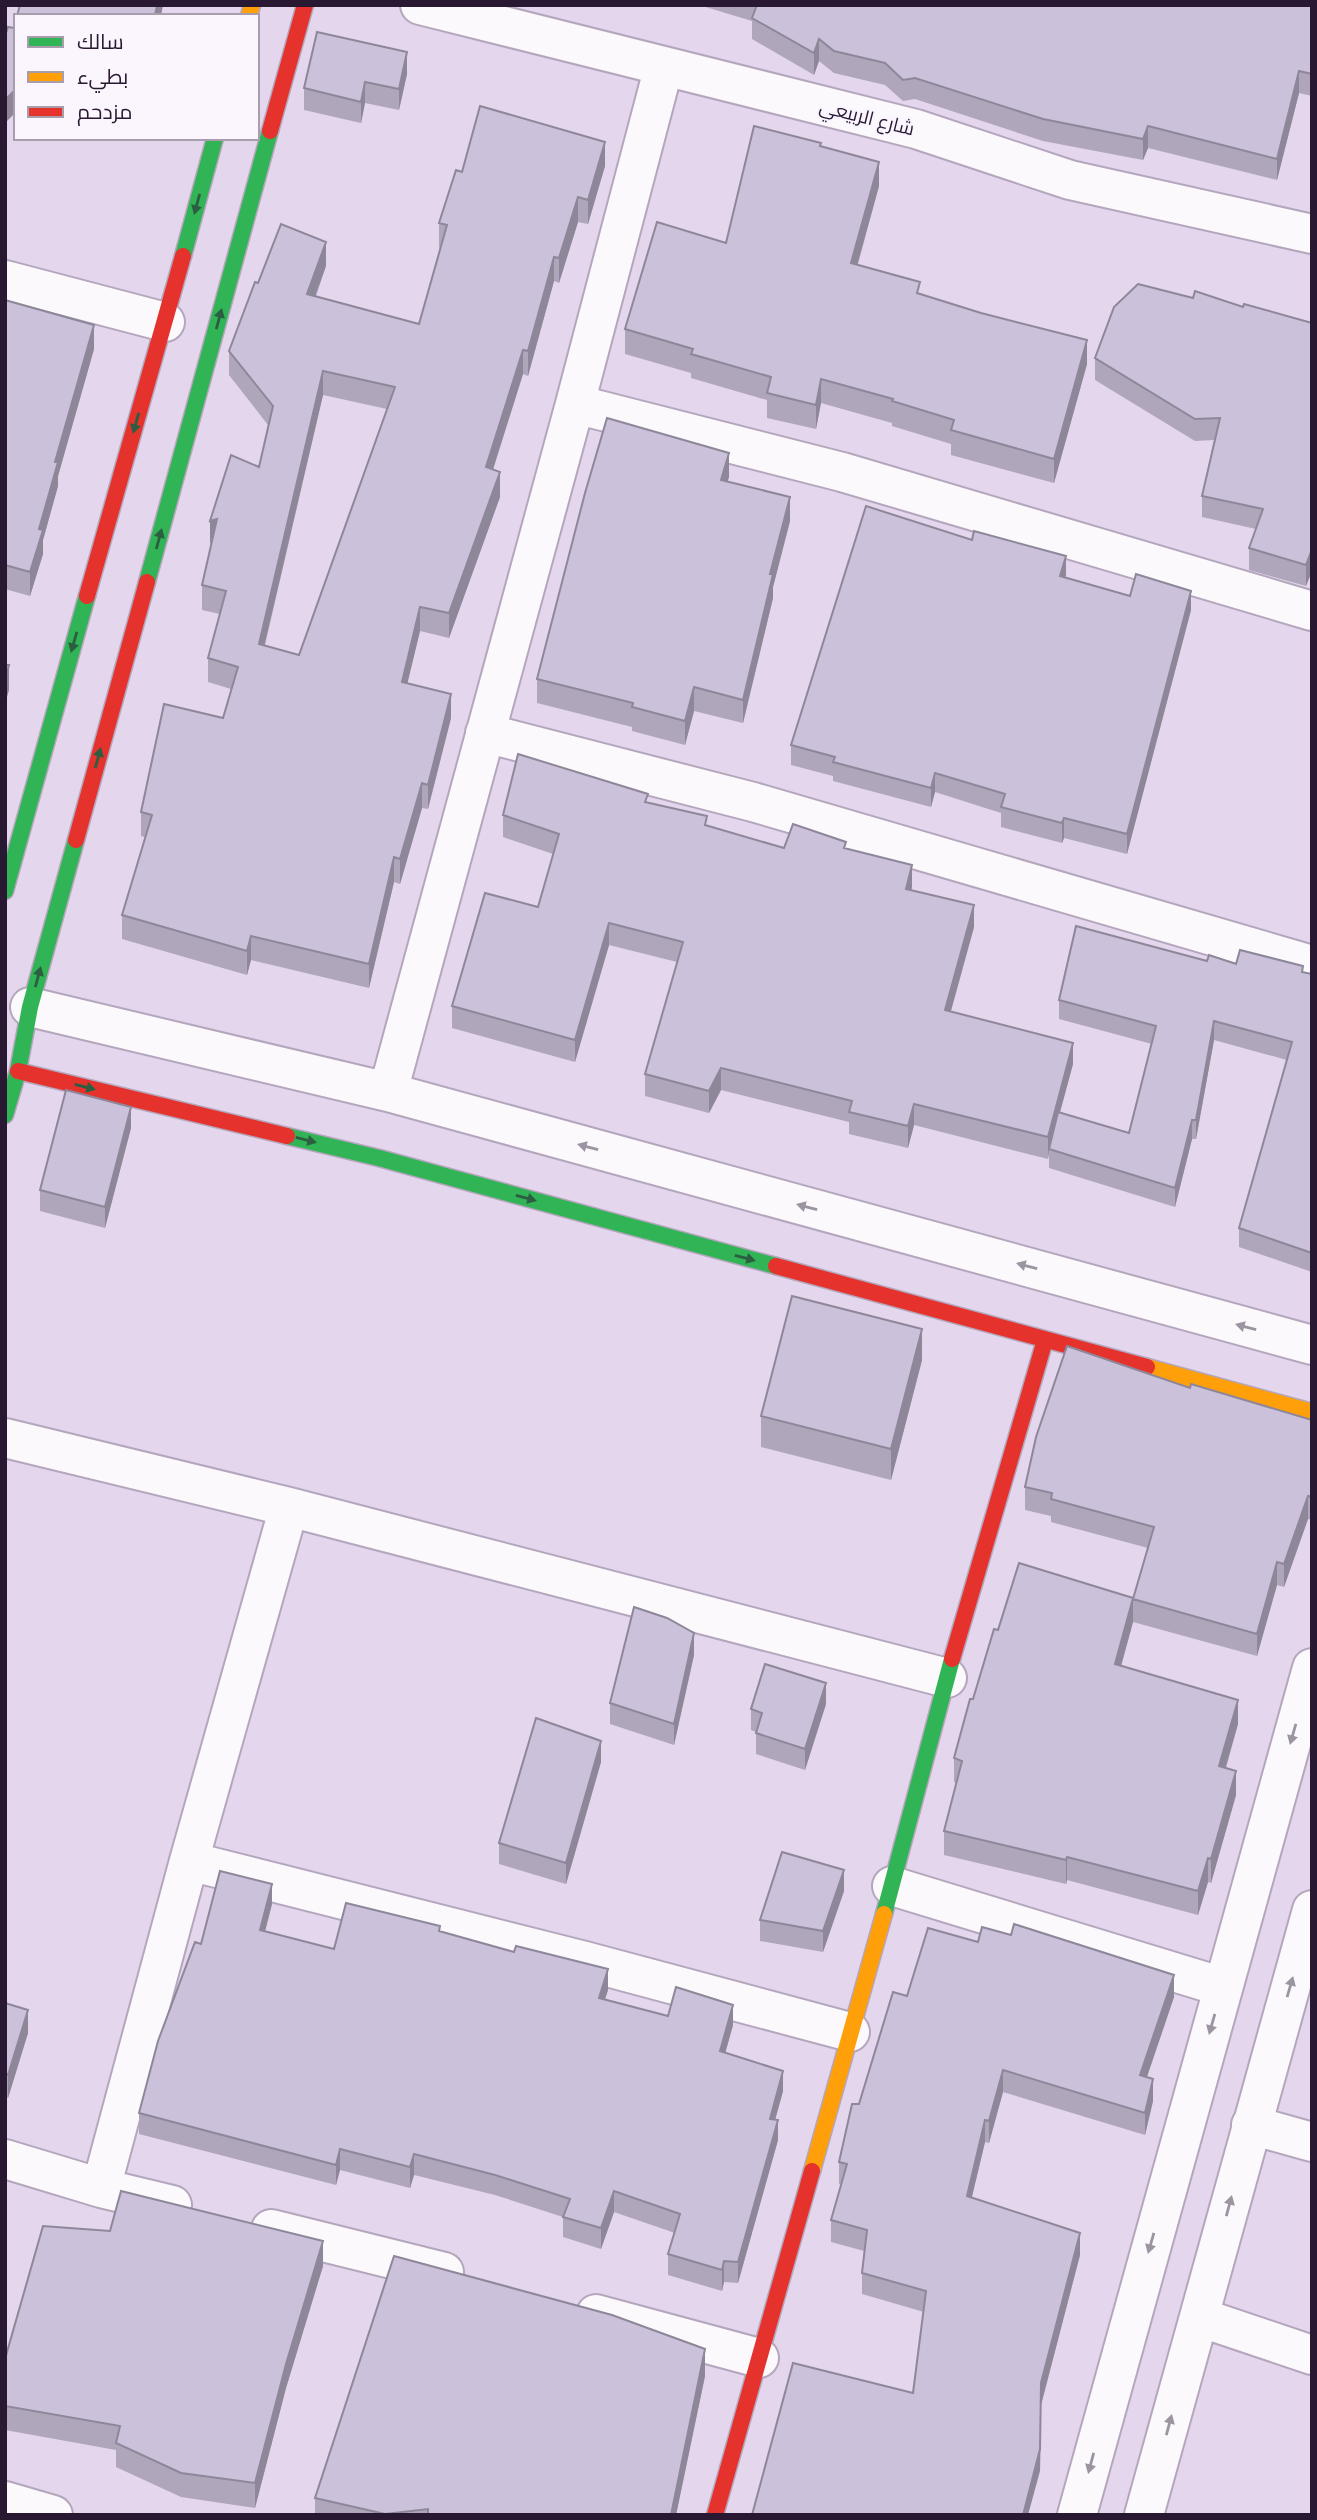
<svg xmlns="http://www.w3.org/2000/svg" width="1317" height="2520" viewBox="0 0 1317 2520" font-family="Lato,Cairo,sans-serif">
  <rect width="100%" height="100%" fill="#e4d6ec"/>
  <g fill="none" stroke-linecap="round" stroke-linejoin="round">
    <defs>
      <path id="street" d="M420 5 916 129 1070 180 1312 234
        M5 280 165 322
        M575 404 842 472 1312 611
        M485 733 753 802 1312 965
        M30 1007 388 1092 1312 1345
        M388 1092 575 404 664 66
        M5 1438 289 1507 947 1678
        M189 1861 585 1961 850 2032
        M892 1886 1223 1987
        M1251 2125 1312 2142
        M5 2159 101 2188 172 2205
        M101 2188 189 1861 289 1507
        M271 2229 444 2272
        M596 2314 759 2358
        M1199 2317 1312 2355
        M5 2501 53 2515
        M1077 2515 1312 1668
        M1144 2515 1312 1910"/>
      <path id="fast" d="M183 256 215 138
        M147 582 270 131
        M5 891 87 596
        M5 1115 18 1071 30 1007 76 840
        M287 1136 379 1158 776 1266
        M884 1914 952 1659"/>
      <path id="slow" d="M249 16 252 5
        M1147 1367 1312 1412
        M812 2171 884 1914"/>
      <path id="jam" d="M270 131 305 5
        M87 596 183 256
        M76 840 147 582
        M18 1071 287 1136
        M776 1266 1147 1367
        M952 1659 1045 1340
        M715 2515 812 2171"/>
    </defs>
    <use href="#street" stroke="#b4a6bc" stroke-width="42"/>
    <use href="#fast" stroke="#b4a6bc" stroke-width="19"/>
    <use href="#slow" stroke="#b4a6bc" stroke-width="19"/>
    <use href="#jam" stroke="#b4a6bc" stroke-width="19"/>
    <use href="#street" stroke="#fbf9fc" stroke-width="38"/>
    <use href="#fast" stroke="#30b455" stroke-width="16"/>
    <use href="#slow" stroke="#ff9f0a" stroke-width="16"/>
    <use href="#jam" stroke="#e5322d" stroke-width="16"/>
  </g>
  <path fill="#afa6bb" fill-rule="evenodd" d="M699 5H1312V96L1299 93 1277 180 1148 148 1143 160 1043 141 915 99 903 101 885 85 834 73 819 61 814 75 752 39V21Z
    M407 74 399 110 365 103 361 123 304 110V88Z
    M821 146 879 186 858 264 920 294 1087 364 1054 483 951 455V444L892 426V423L821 403 816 429 767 418V400L691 378V373L625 354V329L726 243Z
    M605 166 588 224 578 222 559 283 554 281 528 376 523 374 493 470 500 497 449 638 420 631 407 683 451 718 428 809 422 808 400 884 394 882 369 988 251 960 247 975 122 939V915L145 837 141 836V812L223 718 231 689 208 682V658L220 614 202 610V585L259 467 268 425 229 375V351L326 266 316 296 419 324 440 248 439 247V223L462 172ZM323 395 387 409 299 655 265 645Z
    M1193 298 1312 323V571L1306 586 1249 570V548L1256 529 1202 517V496L1214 440 1195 441 1095 380V358Z
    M5 300 94 349 58 476V486L43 540V554L30 596 5 589Z
    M729 477 727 481 790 521 773 587V598L743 723 694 711 685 745 632 731V727L537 703V679Z
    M1066 575 1065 577 1130 596 1191 610 1127 854 1064 838 1062 843 1001 827V813L935 792 931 807 833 781V776L791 765V745Z
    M648 802 707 826 784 848 846 849 912 887 911 891 974 927 951 1011 1073 1064 1060 1112 1129 1133 1152 1044 1059 1019V1000L1207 961 1303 972 1312 974V1272L1239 1247V1228L1287 1060 1214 1040 1196 1139H1192L1175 1207 1049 1168V1153L1048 1159 914 1125 908 1148 849 1134V1122L721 1090 709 1113 645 1096V1074L677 962 609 945 575 1062 452 1028V1006L538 907 553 854 503 837V815Z
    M131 1128 105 1228 40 1211V1190Z
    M922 1360 891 1480 761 1447V1416Z
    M1190 1388 1312 1420V1520L1308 1519 1284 1587 1277 1585 1257 1656 1133 1622 1121 1666 1238 1724 1226 1768 1236 1795 1211 1883 1208 1882 1198 1915 1067 1880 1066 1884 944 1855V1831L956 1783 954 1782V1758L973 1699 998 1630 1133 1598 1148 1548 1051 1522V1516L1025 1510V1487Z
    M694 1655 674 1745 610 1724V1703Z
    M826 1704 805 1770 756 1754V1732L751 1730V1709Z
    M601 1762 566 1884 499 1864V1843Z
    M844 1891 823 1952 760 1941V1920Z
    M272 1904 265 1931 334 1949 440 1932 608 1990 605 1999 668 2016 733 2025 725 2053 783 2091 775 2119 778 2140 738 2283 724 2282 722 2291 668 2275V2254L675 2233 614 2212 601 2249 563 2237V2217L495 2195 414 2175 410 2188 340 2170 336 2185 139 2134V2113L201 1944Z
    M907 1996 1174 1997 1147 2077 1153 2101 1145 2135 1003 2092 989 2143 985 2142 972 2197 1080 2255 1041 2405 1040 2471 913 2393 924 2312 862 2294V2273L864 2251 831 2242V2220L841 2185 839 2184V2162L859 2104Z
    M5 2003 28 2033 8 2098 5 2097Z
    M110 2231 323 2266 286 2388 255 2508 181 2497 116 2467V2450L5 2430V2359Z
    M705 2376 676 2515H315V2498Z"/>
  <path fill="#8e8799" d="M157 5H163L161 16H155Z
    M819 39V61L814 75V53Z
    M407 52V74L399 110V89Z
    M1299 71V93L1277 180V159Z
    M365 82V103L361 123V102Z
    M16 89V112L5 123V100Z
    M1148 126V148L1143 160V139Z
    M605 142V166L588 224V200Z
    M879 162V186L851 287V263Z
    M578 197V222L559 283V258Z
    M326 242V266L307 318V294Z
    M554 257V281L528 376V351Z
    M94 325V349L58 476V486L43 540V554L30 596V572L39 529 55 462Z
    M1087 340V364L1054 483V459Z
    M523 350V374L486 491V467Z
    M323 371V395L259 668V644Z
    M821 379V403L816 429V405Z
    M729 453V477L721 504V480Z
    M500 472V497L449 638V613Z
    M790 497V521L773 587V598L743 723V700L770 574Z
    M217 519 210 545V521Z
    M1312 549V571L1306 586V565Z
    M1066 556V575L1060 595V576Z
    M1191 591V610L1127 854V834Z
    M420 607V631L402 706V682Z
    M9 665V690L5 704V680Z
    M694 687V711L685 745V721Z
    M451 694V718L428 809V785Z
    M935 773V792L931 807V788Z
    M422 783V808L400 884V859Z
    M1064 818V838L1062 843V823Z
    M394 857V882L369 988V964Z
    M912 865V887L906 911V889Z
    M974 905V927L945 1032V1010Z
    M609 923V945L575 1062V1040Z
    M251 936V960L247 975V951Z
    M1214 1021V1040L1196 1139V1120Z
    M1073 1043V1064L1050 1149H1049L1048 1159V1137Z
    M721 1068V1090L709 1113V1091Z
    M914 1104V1125L908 1148V1126Z
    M131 1107V1128L105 1228V1207Z
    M1192 1120V1139L1175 1207V1188Z
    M922 1329V1360L891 1480V1449Z
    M1308 1496V1519L1284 1587V1564Z
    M1277 1562V1585L1257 1656V1634Z
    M1133 1598V1622L1115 1688V1664Z
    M694 1633V1655L674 1745V1724Z
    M826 1683V1704L805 1770V1749Z
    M1238 1700V1724L1219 1790V1766Z
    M601 1741V1762L566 1884V1863Z
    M1236 1771V1795L1211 1883V1859Z
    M1067 1857V1880L1066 1884V1860Z
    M1208 1858V1882L1198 1915V1891Z
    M844 1870V1891L823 1952V1931Z
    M272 1884V1904L260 1951V1930Z
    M608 1969V1990L599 2018V1998Z
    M1174 1975V1997L1140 2097V2075Z
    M733 2005V2025L720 2072V2051Z
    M28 2010V2033L8 2098V2075Z
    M1003 2070V2092L989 2143V2121Z
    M783 2071V2091L770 2139V2119Z
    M1153 2079V2101L1145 2135V2113Z
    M778 2120V2140L738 2283V2262Z
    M985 2120V2142L967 2217V2196Z
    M340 2149V2170L336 2185V2165Z
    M414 2154V2175L410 2188V2167Z
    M614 2191V2212L601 2249V2228Z
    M1080 2233V2255L1041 2405 1040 2471 1028 2515H1023L1041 2383Z
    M323 2241V2266L286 2388 255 2508V2483L286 2364Z
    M724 2261V2282L722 2291V2270Z
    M705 2349V2376L676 2515H671Z"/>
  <path fill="#cbc1da" stroke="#8e8799" stroke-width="2" fill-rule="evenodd" d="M20 5H157L155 16H17Z
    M757 5H1312V74L1299 71 1277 159 1148 126 1143 139 1043 119 915 78 903 80 885 63 834 51 819 39 814 53 752 18Z
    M16 21V89L5 100V36L8 27 14 28Z
    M317 32 407 52 399 89 365 82 361 102 304 88Z
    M480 106 605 142 588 200 578 197 559 258 554 257 528 351 523 350 486 467 500 472 449 613 420 607 402 682 451 694 428 785 422 783 400 859 394 857 369 964 251 936 247 951 122 915 152 815 141 812 164 704 223 718 238 667 208 658 226 591 202 585 217 519 210 521 231 455 259 467 273 406 229 351 255 282 258 283 281 224 326 242 307 294 419 324 447 225 439 223 456 170 462 172ZM323 371 395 387 299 655 259 644Z
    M754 126 821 143 820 146 879 162 851 263 920 282 917 293 981 313 1087 340 1054 459 951 430 954 420 892 401 893 399 821 379 816 405 767 393 771 377 691 354 693 349 625 329 657 222 726 243Z
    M1138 284 1193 298 1195 291 1243 307 1244 304 1312 323V549L1306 565 1249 548 1263 509 1202 496 1220 418 1195 419 1095 358 1114 307Z
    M5 300 94 325 55 462H58L39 529 43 530 30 572 5 565Z
    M607 418 729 453 721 480 790 497 770 574H773L743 700 694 687 685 721 632 707 633 703 537 679 585 493Z
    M866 506 972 540 974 531 1066 556 1060 576 1130 596 1136 574 1191 591 1127 834 1064 818 1062 823 1001 807 1005 794 935 773 931 788 833 762 835 757 791 745Z
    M5 665H9L5 680Z
    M518 754 648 794 645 802 707 816 705 825 784 848 793 824 846 842 844 848 912 865 906 889 974 905 945 1010 1073 1043 1048 1137 914 1104 908 1126 849 1112 852 1101 721 1068 709 1091 645 1074 683 942 609 923 575 1040 452 1006 485 893 538 907 559 834 503 815Z
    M1076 926 1207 961 1209 955 1236 964 1240 950 1303 966 1302 972 1312 974V1253L1239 1228 1292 1042 1214 1021 1196 1120H1192L1175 1188 1049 1149 1058 1112 1129 1133 1156 1026 1059 1000Z
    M66 1090 131 1107 105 1207 40 1190Z
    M792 1296 922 1329 891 1449 761 1416Z
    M1067 1346 1190 1388 1191 1384 1312 1420V1497L1308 1496 1284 1564 1277 1562 1257 1634 1133 1599 1154 1527 1051 1499 1052 1493 1025 1487 1036 1437Z
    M1019 1563 1133 1598 1115 1664 1238 1700 1219 1766 1236 1771 1211 1859 1208 1858 1198 1891 1067 1857 1066 1860 944 1831 962 1761 954 1758 970 1699H973L994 1629 998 1630Z
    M634 1607 667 1618 694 1633 674 1724 610 1703Z
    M765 1664 826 1683 805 1749 756 1733 762 1713 751 1709Z
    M536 1718 601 1741 566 1863 499 1843Z
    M782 1852 844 1870 823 1931 760 1920Z
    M220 1871 272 1884 260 1930 334 1949 346 1903 440 1926 439 1931 514 1952 516 1946 608 1969 599 1998 668 2016 676 1987 733 2005 720 2051 783 2071 770 2119 778 2120 738 2262 724 2261 722 2270 668 2254 680 2214 614 2191 601 2228 563 2217 570 2199 495 2175 414 2154 410 2167 340 2149 336 2165 139 2113 158 2041 195 1942 201 1944Z
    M1014 1924 1174 1975 1140 2075 1153 2079 1145 2113 1003 2070 989 2121 985 2120 967 2196 1080 2233 1041 2383 1040 2449 1023 2515H752L793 2363 913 2393 926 2291 862 2273 867 2230 831 2220 847 2164 839 2162 852 2104H859L893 1992 907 1996 928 1928 978 1942 982 1927 1011 1935Z
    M5 2003 28 2010 8 2075 5 2074Z
    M121 2191 323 2241 286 2364 255 2483 181 2473 116 2443 120 2426 5 2406V2359L43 2226 110 2231Z
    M394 2256 612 2315 705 2349 671 2515H428V2509L385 2514 315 2498Z"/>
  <defs><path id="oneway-solid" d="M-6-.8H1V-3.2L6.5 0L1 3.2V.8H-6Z" transform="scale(1.75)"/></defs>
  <g fill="#2c5e42">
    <use href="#oneway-solid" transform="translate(197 204) rotate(105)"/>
    <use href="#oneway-solid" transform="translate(219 319) rotate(-75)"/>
    <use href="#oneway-solid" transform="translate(136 423) rotate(106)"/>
    <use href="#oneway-solid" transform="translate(159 539) rotate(-75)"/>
    <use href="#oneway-solid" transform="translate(74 642) rotate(106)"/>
    <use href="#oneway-solid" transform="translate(98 758) rotate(-75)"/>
    <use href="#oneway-solid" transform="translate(38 977) rotate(-75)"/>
    <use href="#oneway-solid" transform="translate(85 1087) rotate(14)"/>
    <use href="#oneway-solid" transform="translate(306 1140) rotate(14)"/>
    <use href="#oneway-solid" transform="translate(526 1198) rotate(15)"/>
    <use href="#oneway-solid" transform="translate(745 1258) rotate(15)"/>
  </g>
  <g fill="#9c94a1">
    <use href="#oneway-solid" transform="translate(588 1147) rotate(-165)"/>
    <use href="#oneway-solid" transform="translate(807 1207) rotate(-165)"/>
    <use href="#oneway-solid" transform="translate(1027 1266) rotate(-165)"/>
    <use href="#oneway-solid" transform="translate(1246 1327) rotate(-165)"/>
    <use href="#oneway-solid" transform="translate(1293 1734) rotate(106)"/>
    <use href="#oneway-solid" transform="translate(1290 1987) rotate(-74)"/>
    <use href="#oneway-solid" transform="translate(1212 2024) rotate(106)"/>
    <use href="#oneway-solid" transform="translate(1229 2206) rotate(-75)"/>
    <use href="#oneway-solid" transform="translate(1151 2243) rotate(106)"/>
    <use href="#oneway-solid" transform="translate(1169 2425) rotate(-75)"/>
    <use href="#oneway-solid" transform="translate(1091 2463) rotate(105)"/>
  </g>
  <g text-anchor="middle" stroke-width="5" stroke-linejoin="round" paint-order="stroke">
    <g font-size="19" fill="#291832" stroke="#fbf6fe">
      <text transform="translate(867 117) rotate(14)" y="7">شارع الربيعي</text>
    </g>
  </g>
  <rect width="1317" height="2520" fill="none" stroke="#291832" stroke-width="14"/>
  <rect x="14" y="14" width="245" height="126" fill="#fbf6fe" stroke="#a79dac" stroke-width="2"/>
  <rect x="28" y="37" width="35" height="10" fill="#30b455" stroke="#a79dac" stroke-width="2"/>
  <text x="77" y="49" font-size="21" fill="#291832">سالك</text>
  <rect x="28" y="72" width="35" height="10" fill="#ff9f0a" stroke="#a79dac" stroke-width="2"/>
  <text x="77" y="84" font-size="21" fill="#291832">بطيء</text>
  <rect x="28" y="107" width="35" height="10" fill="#e5322d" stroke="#a79dac" stroke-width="2"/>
  <text x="77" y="119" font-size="21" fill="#291832">مزدحم</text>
</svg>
